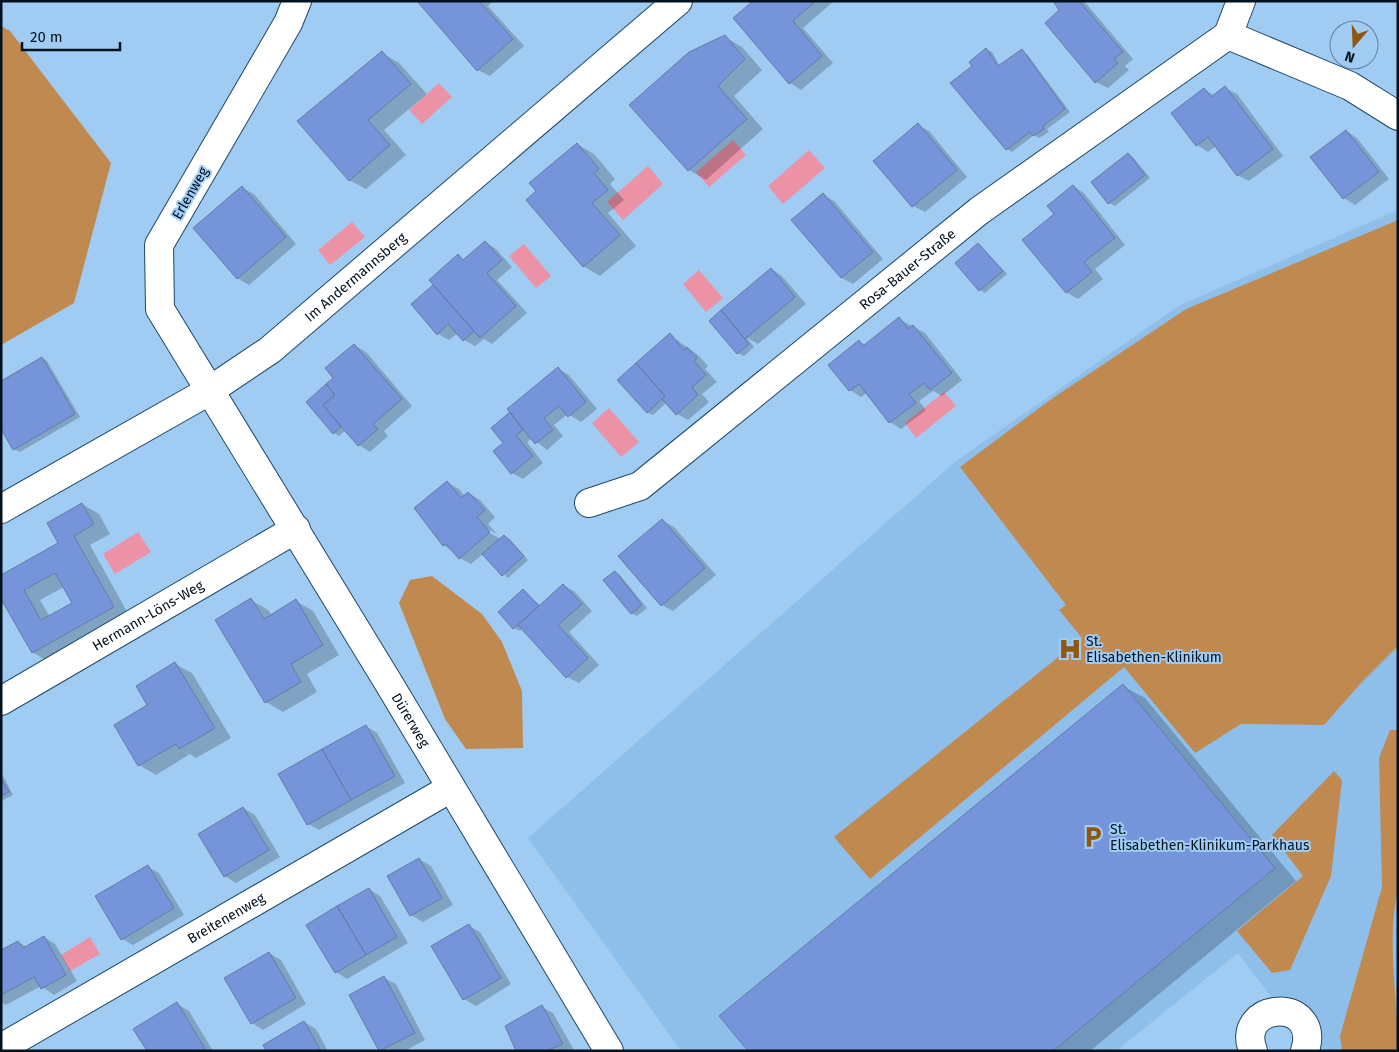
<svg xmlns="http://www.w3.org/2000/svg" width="1399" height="1052" viewBox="0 0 1399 1052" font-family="'Fira Sans',sans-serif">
  <rect width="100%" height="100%" fill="#a0ccf3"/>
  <path fill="#8ebfeb" d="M1398 210V1051H1312L1238 953 1116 1051H681L528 838 956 461 1180 305Z"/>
  <path fill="#c08950" d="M1 26 10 31 111 163 74 303 1 345Z
    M1398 220V646L1361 683 1324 725 1241 724 1195 753 1124 667 870 879 834 837 1082 638 1059 610 1066 605 960 467 1050 400 1186 309Z
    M432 576 482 614 502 642 522 691 523 748 466 749 445 719 399 603 410 580Z
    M1390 730H1398V889C1386 941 1398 998 1398 1051H1342L1340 1036 1382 887 1379 758Z
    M1334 771 1342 780 1331 876 1290 970 1272 973 1237 931 1303 876 1272 835Z"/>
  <path fill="#ec92a6" d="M439 83 452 97 422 124 409 110Z
    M733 140 746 155 709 187 696 172Z
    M809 150 825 168 783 204 768 186Z
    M648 166 663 184 623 220 607 202Z
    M352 222 365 237 330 265 318 250Z
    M524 244 551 276 536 288 509 256Z
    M699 270 723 298 706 312 683 284Z
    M944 392 956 406 916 438 905 423Z
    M609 408 639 442 621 457 592 423Z
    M138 532 151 552 115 574 103 554Z
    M90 937 100 954 70 971 61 955Z"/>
  <path fill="#0003" fill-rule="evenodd" d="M419 1H493L488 6 524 46 490 76 478 70Z
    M754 1H834L803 28 833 63 801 90 790 83Z
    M1055 1H1084L1133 59 1125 66 1129 70 1108 88 1096 82Z
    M725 37 742 47 762 70 734 96 763 129 706 180 689 170Z
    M986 49 992 52 1000 66 1022 51 1027 54 1070 112 1047 129 1049 132 1039 138 1034 135 1012 152 1007 149 974 67Z
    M382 53 399 63 427 94 384 130 406 155 366 189 349 180Z
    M1225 88 1237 94 1283 156 1249 181 1237 175 1216 146 1208 152 1197 145 1204 89 1215 96Z
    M918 125 929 131 967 177 925 212 913 206Z
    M1346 131 1357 138 1389 179 1355 205 1344 198 1312 157Z
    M577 144 594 154 615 179 610 184 624 200 608 213 636 246 600 276 583 266Z
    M1128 154 1133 157 1150 178 1115 206 1109 203Z
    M1073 186 1084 193 1125 245 1095 269 1103 279 1078 299 1066 292 1056 214Z
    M242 188 254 194 296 244 249 285 237 278Z
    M823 195 834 201 883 259 853 284 842 278 793 220Z
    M485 242 496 249 512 267 497 280 527 313 492 344 484 339 475 346 464 340 458 333 449 340 438 334 412 305 435 285 458 256 465 260Z
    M979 244 1007 274 985 293 980 290Z
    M771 269 782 276 806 304 758 344 747 338 754 347 744 356 738 353 711 321Z
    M899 319 925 333 962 380 942 396 933 391 919 401 926 410 901 429 890 422 867 393 861 397 850 390 830 365 860 342 866 345Z
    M670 335 698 355 708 366 705 369 717 382 702 394 709 402 688 420 677 414 667 402 653 415 647 412Z
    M354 345 366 352 412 406 384 431 388 436 370 452 359 445 346 430 339 436 334 433 307 402 335 378Z
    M42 358 47 361 80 417 20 452 14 449Z
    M558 369 569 375 597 409 581 422 568 414 554 425 563 436 547 450 532 438 527 442 543 463 523 479 512 473 505 444 511 413Z
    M447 482 459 489 465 496 469 493 480 500 495 517 488 524 497 534 486 528 484 530 501 539 504 536 510 539 528 560 508 578 483 554 471 564 460 558 444 545 416 509Z
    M82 504 99 514 110 534 90 545 130 617 49 662 32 652 1 596 60 543ZM64 587 74 604 50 617 40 600Z
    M662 520 674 527 716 575 673 611 662 605Z
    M615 572 620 575 647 608 637 616 631 613Z
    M563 585 575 592 592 611 569 632 599 665 579 683 567 677 523 628 520 631 514 628 500 612 523 591 541 606Z
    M251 600 268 610 272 615 296 601 313 611 339 655 307 674 317 692 283 712 266 702Z
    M175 664 192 673 231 738 196 758 190 754 156 775 139 765 149 706Z
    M1123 686 1145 698 1296 881 1090 1051H749Z
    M366 726 377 733 405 783 319 830 308 824Z
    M1 772 13 795 1 801Z
    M243 808 255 815 280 857 236 883 225 876Z
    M419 859 431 866 453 905 423 922 411 915Z
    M148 867 159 873 184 915 133 945 122 939Z
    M369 889 380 896 408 943 347 979 336 972Z
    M469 926 480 932 511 984 476 1006 464 999Z
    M44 937 55 944 77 981 54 995 41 986 6 1005 1 1002V952L18 942 27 947Z
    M269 953 281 960 306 1004 263 1030 252 1023Z
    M384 978 396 984 425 1040 405 1051H380L350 996Z
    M177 1004 189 1011 213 1051H148Z
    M542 1007 553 1013 574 1050 518 1051Z
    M304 1022 316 1029 328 1051H268Z"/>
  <path fill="#7594da" stroke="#667aa6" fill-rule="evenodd" d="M417 1H479L513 39 477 71Z
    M753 1H816L793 21 822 56 789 84 733 18Z
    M1079 1 1123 52 1114 59 1118 63 1095 83 1045 23 1059 10 1053 1Z
    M725 35 745 59 718 86 747 119 688 171 629 105 689 52Z
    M986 48 998 66 1022 49 1065 109 1043 126 1044 129 1033 136 1030 132 1006 150 950 83 972 66 969 62Z
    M382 51 411 84 368 120 390 145 349 181 297 121Z
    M1225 86 1273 149 1237 176 1208 137 1196 146 1171 113 1204 88 1211 97Z
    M918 123 957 170 912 207 873 161Z
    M1346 130 1379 172 1343 199 1310 157Z
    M577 143 599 169 594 173 608 190 592 203 620 235 583 267 526 200 536 191 529 183Z
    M1128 153 1145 175 1108 204 1091 182Z
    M1073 185 1115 238 1084 262 1092 272 1066 293 1022 240 1054 214 1047 206Z
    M242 186 286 237 237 279 193 228Z
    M823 193 873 252 841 278 791 220Z
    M485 241 502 260 487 273 516 306 480 338 429 280 458 254 463 260Z
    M978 243 1003 271 979 291 955 263Z
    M771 268 795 297 745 339 721 310Z
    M433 285 474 331 463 341 448 324 437 335 411 304Z
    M721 310 749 344 737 354 709 321Z
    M899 317 908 329 913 325 952 373 930 390 924 383 909 394 916 403 889 423 859 384 849 391 828 365 859 340 863 346Z
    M670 333 684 350 687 347 697 358 694 361 706 375 692 387 698 395 676 415 662 399 665 396 636 363Z
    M354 344 402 399 373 424 378 429 358 446 323 405 335 395 326 384 333 378 325 368Z
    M42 357 75 414 13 450 1 429V381Z
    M636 363 665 396 647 413 617 380Z
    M558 367 586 402 568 417 559 406 544 418 553 430 535 444 507 409Z
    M326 384 335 395 323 405 341 427 333 434 306 402Z
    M510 412 523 430 516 435 533 456 511 474 493 451 503 443 491 428Z
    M447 481 461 498 468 492 485 510 477 517 490 532 459 559 446 544 443 546 414 508Z
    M82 503 94 524 74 536 114 607 32 653 1 599V575L58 543 47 523ZM55 573 72 603 41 620 24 590Z
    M662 519 705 568 661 606 618 556Z
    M504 535 524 556 502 576 482 554Z
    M615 571 642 605 631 614 603 580Z
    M563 584 582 604 558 625 588 658 566 678 518 625Z
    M523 589 539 606 513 629 498 612Z
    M251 598 264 619 296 599 323 645 291 664 301 682 265 703 215 620Z
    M175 662 215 728 179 749 176 744 138 766 114 725 147 705 136 686Z
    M1123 684 1275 868 1053 1051H748L719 1016Z
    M366 725 395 776 351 800 322 749Z
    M322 749 351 800 307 825 278 774Z
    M1 778 9 792 1 796Z
    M243 807 269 850 224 877 198 834Z
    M419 858 442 898 410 916 387 876Z
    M148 865 174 908 121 940 95 896Z
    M369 888 397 937 366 955 337 906Z
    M337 906 366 955 335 973 306 925Z
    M469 924 501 978 463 1000 431 946Z
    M44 936 66 975 41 989 34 977 1 995V950L18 941 23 948Z
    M269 952 296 998 251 1024 224 978Z
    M384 976 415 1033 379 1051 349 995Z
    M177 1002 205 1049 201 1051H147L133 1029Z
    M542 1005 563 1044 546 1051H516L505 1026Z
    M304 1021 321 1051H266L263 1045Z"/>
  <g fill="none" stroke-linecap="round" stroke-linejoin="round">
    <defs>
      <g id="minor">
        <path id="s1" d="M297 1 288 23 159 245 160 309 388 682 609 1051"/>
        <path d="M1228 35 1350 86 1398 116"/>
        <path d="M1228 35 1241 1"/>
        <path id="s2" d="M589 503 640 486 979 211 1228 35"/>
        <path id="s3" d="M1 509 209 391 270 350 678 1"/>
        <path id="s4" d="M1 701 296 529"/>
        <path id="s5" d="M1 1048 451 788"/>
        <path d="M1253 1051C1234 1001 1322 996 1305 1051"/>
      </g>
    </defs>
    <use href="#minor" stroke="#1f4868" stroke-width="30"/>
    <use href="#minor" stroke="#fff" stroke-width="28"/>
  </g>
  <defs>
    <symbol id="hospital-bare" viewBox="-9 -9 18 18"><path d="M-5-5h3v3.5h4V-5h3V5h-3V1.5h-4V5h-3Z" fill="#8f570f" stroke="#a0ccf3" stroke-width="2.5" paint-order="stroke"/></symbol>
    <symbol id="parking-bare" viewBox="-9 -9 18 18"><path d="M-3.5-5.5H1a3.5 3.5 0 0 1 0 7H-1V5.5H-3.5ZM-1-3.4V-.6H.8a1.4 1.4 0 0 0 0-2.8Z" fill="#8f570f" stroke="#a0ccf3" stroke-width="2.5" paint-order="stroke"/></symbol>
  </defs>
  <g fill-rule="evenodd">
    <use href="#hospital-bare" x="1054" y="633" width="32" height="32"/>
    <use href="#parking-bare" x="1077" y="821" width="32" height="32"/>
  </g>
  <g text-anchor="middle" stroke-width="4" stroke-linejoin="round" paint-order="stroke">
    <g font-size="14" fill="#02111e" stroke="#a0ccf3">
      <text transform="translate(190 193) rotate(-60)" y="5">Erlenweg</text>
      <text dy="5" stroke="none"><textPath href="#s2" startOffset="398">Rosa-Bauer-Straße</textPath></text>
      <text dy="5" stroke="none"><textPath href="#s3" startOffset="425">Im Andermannsberg</textPath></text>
      <text dy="5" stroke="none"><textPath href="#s4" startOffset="170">Hermann-Löns-Weg</textPath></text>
      <text dy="5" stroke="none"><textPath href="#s1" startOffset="826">Dürerweg</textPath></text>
      <text dy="5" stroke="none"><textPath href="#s5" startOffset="260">Breitenenweg</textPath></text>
    </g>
    <g font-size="14" fill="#02111e" stroke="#a0ccf3" text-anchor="start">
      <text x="1086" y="646">St.<tspan x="1086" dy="16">Elisabethen-Klinikum</tspan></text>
      <text x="1110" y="834">St.<tspan x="1110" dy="16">Elisabethen-Klinikum-Parkhaus</tspan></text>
    </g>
  </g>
  <rect width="1399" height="1052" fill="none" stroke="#02111e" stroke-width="5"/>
  <g transform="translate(1354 45) rotate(199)"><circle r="24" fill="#a0ccf3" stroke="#61819e"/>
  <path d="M0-4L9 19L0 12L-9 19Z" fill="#8f570f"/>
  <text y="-8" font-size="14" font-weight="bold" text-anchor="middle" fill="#02111e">N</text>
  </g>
  <path d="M22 42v8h98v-8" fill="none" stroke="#02111e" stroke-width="2.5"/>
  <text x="30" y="42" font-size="15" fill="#02111e" stroke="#a0ccf3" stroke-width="4" paint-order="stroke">20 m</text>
</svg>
